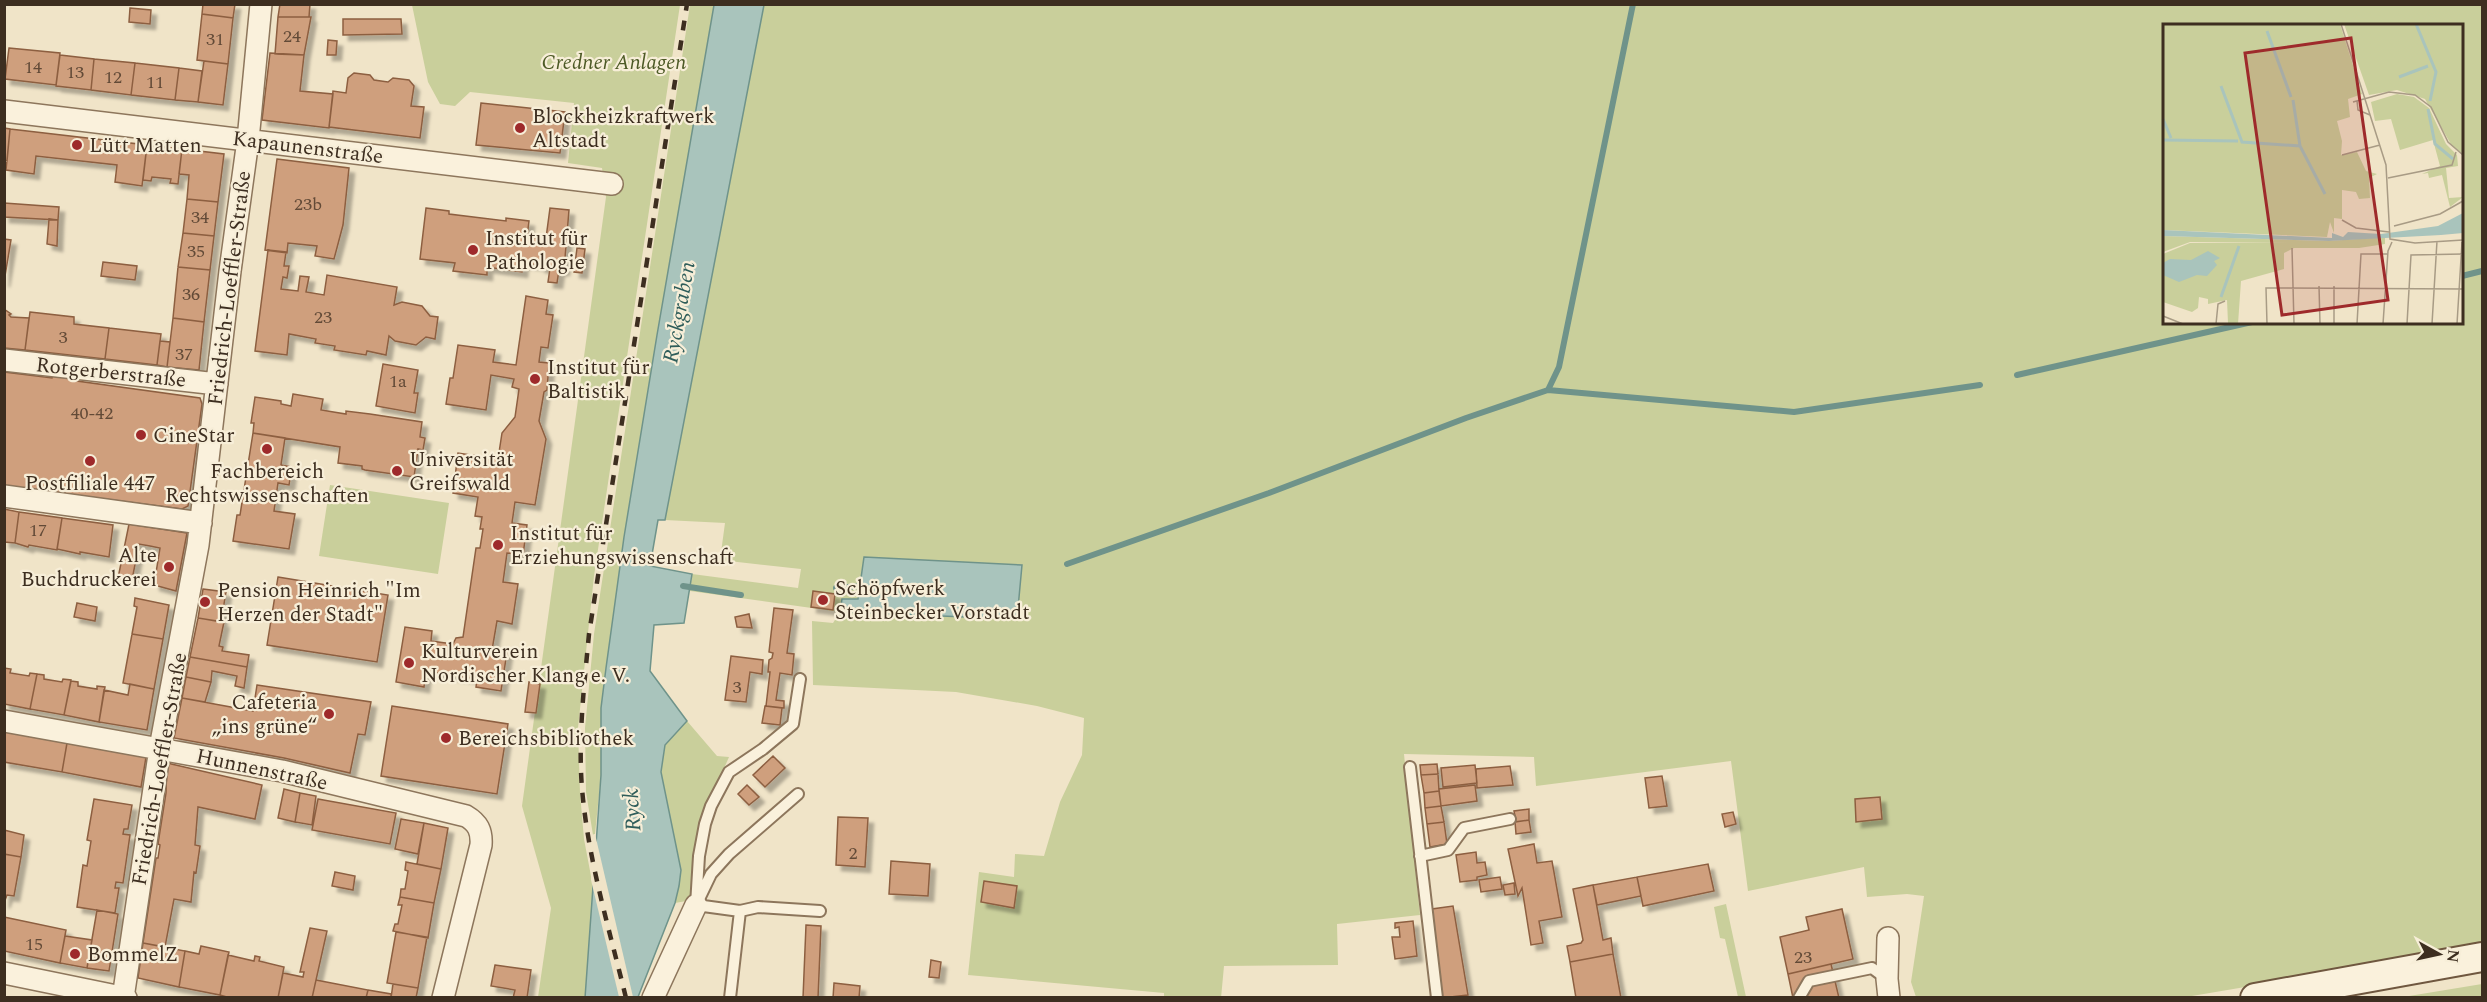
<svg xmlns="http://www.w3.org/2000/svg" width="2487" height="1002" viewBox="0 0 2487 1002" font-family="Spectral,serif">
  <defs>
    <filter id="shadow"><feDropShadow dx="5.5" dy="5.5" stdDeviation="1.5" flood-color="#0004"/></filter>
  </defs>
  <rect width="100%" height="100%" fill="#f0e4c8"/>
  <path fill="#c9cf9b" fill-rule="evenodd" d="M412 5H680L594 576 578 728 580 793 584 839 594 892 585 997H538L551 908 522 806 606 197 602 168 568 163 574 103 470 92 455 106 440 104 428 82Z
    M690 5H714L606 668 601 708V775L595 834 593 835 586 792 585 728 594 634Z
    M764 5H2482V947L2186 997H1916L1911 982 1924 896 1907 894 1867 897 1864 867 1748 891 1731 761 1536 786 1534 757 1404 754 1420 915 1337 924 1338 965 1224 966 1221 998 1164 997V993L968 975 979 872 1014 877 1015 854 1044 856 1060 802 1082 755 1084 718 1037 706 956 692 813 685 812 621 833 623 840 612 690 591 692 574 798 588 801 569 720 560 725 523 665 520ZM2164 26H2462V322H2164ZM864 557 1021 565 1017 619 842 599H858Z
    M330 485 449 503 438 574 319 556Z
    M687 721 717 756 729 757 702 819 692 900 675 903 681 870 661 772 665 745Z
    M1726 904 1746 997H1738L1725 939 1720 938 1714 907Z
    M2482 984V997H2403Z"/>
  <path fill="#a9c4bc" stroke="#6f938a" stroke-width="1.5" d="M714 5H764L665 520H658L650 566 692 574 684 623 654 625 650 671 687 721 665 745 661 772 681 870 679 886 675 903 638 997 585 998 601 775V708L606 668 624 537 657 335Z
    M864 557 1022 565 1017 619 840 612 842 599H858Z"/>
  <path fill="#f0e4c8" d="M595 834 633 997H619L591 880 592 835Z"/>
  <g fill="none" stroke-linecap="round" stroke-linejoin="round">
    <path stroke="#6f938a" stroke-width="6" d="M2462 276 2482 271
      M2017 375 2252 322
      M1548 390 1794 412 1980 385
      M1067 564 1269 493 1466 418 1548 390 1559 367 1633 4
      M683 586 741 595
      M836 588 860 586"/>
  </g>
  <path fill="#cf9f7d" stroke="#8d5f41" stroke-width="1.5" filter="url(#shadow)" d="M203 4H235L233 18 202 14Z
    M280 4H310L309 17H278Z
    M130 8 151 10 150 24 129 22Z
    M202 14 233 18 228 64 197 60Z
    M278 17H311L304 55 275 54Z
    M343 19H401L402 34 343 35Z
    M328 40 337 41 336 55H327Z
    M9 48 60 53 56 85 5 79Z
    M270 53 304 55 300 91 333 94 329 128 262 120Z
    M60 55 94 59 91 90 56 86Z
    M94 59 135 63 131 95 91 90Z
    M204 61 228 64 223 105 198 102Z
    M135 63 179 68 175 100 131 95Z
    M179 68 202 71 198 102 175 100Z
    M354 73 370 75 374 80 388 82 393 78 409 80 414 86 411 106 424 107 420 138 329 127 333 91 346 93 348 78Z
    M481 103 565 112 560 153 476 145Z
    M4 128 10 129 7 161 4 160Z
    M10 129 147 145 142 186 115 182 117 165 36 156 34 174 6 170Z
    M147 145 182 149 178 184 170 183 171 179 152 177 151 181 143 180Z
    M182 149 224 154 218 202 187 199 189 175 179 174Z
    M277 159 349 168 343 225 334 259 315 256 317 246 288 243 287 253 265 250Z
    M187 199 218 202 214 236 183 233Z
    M4 203 59 207 58 220 4 217Z
    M426 208 449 211V214L506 221V218L529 221 527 237 543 239 546 238 550 208 569 210 564 270H559L557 283 548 282 550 268 540 267V265L523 263 522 272 487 267V275L453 271 455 263 420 259Z
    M49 219 58 220 57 246 47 244Z
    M183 233 214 236 210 270 178 267Z
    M4 239 11 240 4 282Z
    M577 248 585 249 582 273 574 272Z
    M268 250 286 252 284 266H289L287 278 283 277 281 289 298 291 300 276 309 277 306 292 324 295 327 275 397 287 394 305 402 302 422 306 430 316 438 317 435 339 426 337 416 345 395 341 389 336 386 355 367 351 366 355 334 350 335 346 315 343 316 339 289 334 287 355 255 351Z
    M103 262 137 266 135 280 101 276Z
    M178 267 210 270 204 322 173 318Z
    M526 296 548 300 546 314 553 315 548 348 541 347 539 362 549 363 547 390 544 392 539 421 546 439 535 505 515 502 512 523 527 525 523 555 507 553 503 582 518 584 512 624 497 621 492 650 507 652 501 691 476 687 477 679 426 671 424 687 396 682 405 627 432 631 431 641 453 644 456 638 463 637 476 548H480L483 529H480L482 517 475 516 478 497 453 493 458 453 498 459 502 433 515 417 519 389 512 387 514 379 491 375 486 410 446 404 450 378H453L458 345 495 350 493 362 516 365Z
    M4 309 11 314 9 315 11 317 29 318 25 350 4 348Z
    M30 312 74 317V324L109 328 105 359 25 350Z
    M173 318 204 322 199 370 167 367Z
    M109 328 161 334 157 365 105 359Z
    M160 341 170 342 167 367 157 365Z
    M383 364 418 370 414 393H418L415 413 376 406Z
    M4 372 52 378 53 374 71 375 70 380 200 398 202 404 188 506 182 509 4 486Z
    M293 394 323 399 321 410 346 414V411L370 414 422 422 420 437 425 438 423 450 418 449 414 477 365 470 362 469V466L338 463 340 447 253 433 254 423H251L255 397 281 401V404L291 406Z
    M253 433 285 438 281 465 292 467 289 485 278 483 274 511 295 514 289 549 233 541 237 515H240Z
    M4 509 19 512 15 543 4 542Z
    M19 512 62 518 57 550 29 545 28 547 15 543Z
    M62 518 113 525 109 557 80 552V554L57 549Z
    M129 524 187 533 176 591 154 585 160 548 150 546 139 544 132 580 118 578Z
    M278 577 388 595 377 662 267 645Z
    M203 589 226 592 221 622 198 618Z
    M813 591 835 594 833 610 811 607Z
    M135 598 169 605 163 639 132 634 137 607 134 606Z
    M77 603 97 607 95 621 74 617Z
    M774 608 793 610 787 653 794 654 792 675 780 673 776 700 784 701V708L766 706 770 672H768L769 660 772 658 773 653 769 652Z
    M749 614 752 628 737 627 735 617Z
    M198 618 224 622 219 646 223 647 222 651 249 655 247 667 190 657Z
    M132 634 163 639 154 689 123 683Z
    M731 656 763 660 762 674 750 672 746 702 725 700Z
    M190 657 247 667 244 688 235 686 237 676 212 671 211 682 186 677Z
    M4 668 11 669 10 673 29 676 30 673 37 674 30 709 4 704Z
    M37 674 44 675V679L62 682 63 679 71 680 64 715 30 709Z
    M186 677 211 682 205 702 182 698Z
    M71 681 78 682V686L97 689V686L105 687 99 722 64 715Z
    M529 682 540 684 536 713 525 712Z
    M130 684 154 689 147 730 99 722 104 690 128 695Z
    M257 685 371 702 365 735 358 734 350 773 284 758 174 738 182 698 253 711Z
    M392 706 508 724 497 794 381 776Z
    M765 706 782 708 780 725 762 723Z
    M4 731 67 743 62 772 4 762Z
    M67 743 146 757 141 787 62 772Z
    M773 756 785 768 765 787 753 775Z
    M167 763 262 785 255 819 198 807 195 845 200 846 196 873 194 872 191 902 174 899 165 947 143 943 156 858H158L160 845 158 844 166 793Z
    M1437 764 1438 774 1421 775 1420 765Z
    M1475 765 1477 783 1443 787 1441 768Z
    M1510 766 1513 785 1477 788 1476 769Z
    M1438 774 1439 791 1424 793 1421 775Z
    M1662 776 1667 806 1649 808 1645 778Z
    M747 785 759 797 749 805 738 794Z
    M1475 785 1477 801 1441 806 1439 789Z
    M284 789 300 793 295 822 278 818Z
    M1439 791 1441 806 1425 808 1424 793Z
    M300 793 316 796 312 825 295 822Z
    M1880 797 1882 819 1856 822 1855 799Z
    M94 799 132 805 128 829H124L123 834 130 835 123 883 116 882 115 888H119L115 913 77 907 83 865 87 866 91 841 87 840Z
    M318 799 396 813 390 844 312 830Z
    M1441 806 1444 822 1427 824 1425 808Z
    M1529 809V820L1516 822 1514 811Z
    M1733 812 1736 824 1725 827 1722 814Z
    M838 817 868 818 865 867 836 865Z
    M401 819 424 823 418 854 395 849Z
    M1529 820 1531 832 1516 834 1515 822Z
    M1444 822 1447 844 1430 847 1427 824Z
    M424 823 448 828 441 869 417 864Z
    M4 830 24 835 21 857 4 854Z
    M1534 844 1537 863 1552 861 1562 917 1539 921 1543 943 1531 945 1522 888 1518 896 1508 849Z
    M1476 852 1477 863 1485 862 1487 875 1477 877V880L1460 882 1456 855Z
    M4 854 21 857 14 896 7 895 4 903Z
    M891 861 930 864 928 896 889 894Z
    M406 862 441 869 434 903 400 897 401 889H405L408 871 405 870Z
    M1708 864 1714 891 1643 906 1637 877Z
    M335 872 355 876 353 890 332 886Z
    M1500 877 1502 889 1481 892 1479 880Z
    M1637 877 1641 896 1597 905 1593 885Z
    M984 881 1017 886 1014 908 981 902Z
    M1514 883 1515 894 1505 895 1503 885Z
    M1593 885 1603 940 1611 938 1613 954 1570 962 1567 946 1581 943 1583 940 1573 889Z
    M400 897 434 903 428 938 393 931 395 924H398L402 905H398Z
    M1453 906 1468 995 1441 998 1432 909Z
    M1842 909 1853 959 1788 974 1780 937 1809 930 1806 917Z
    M97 910 118 914 109 971 87 968Z
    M4 917 66 930 60 963 4 951Z
    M1413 921 1417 956 1395 959 1392 937H1400L1399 927 1395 928V923Z
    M806 925 821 926 818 998H803Z
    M310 928 327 931 312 998H278L283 973 303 977 304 972H300Z
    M396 932 427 937 418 988 387 983Z
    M65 936 92 940 87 968 60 963Z
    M143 943 185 951 179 987 138 978Z
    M201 946 229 952 220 995 179 987 185 951 199 954Z
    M1613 954 1621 998H1576L1570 962Z
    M228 955 254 961 255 956 260 957 259 961 284 967 278 998H230L220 995Z
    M931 960 941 962 939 978 929 977Z
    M1831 964 1839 998H1793L1788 974Z
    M495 965 531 970 527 998H513L515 990 491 986Z
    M316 980 368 990 366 998H312Z
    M834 983 860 986 859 998H833Z
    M393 984 418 988 416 998H391Z
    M368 990 391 994V998H366Z"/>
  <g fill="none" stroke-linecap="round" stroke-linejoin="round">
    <defs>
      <path id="service" d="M1410 767 1437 998
        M1420 856 1448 850 1464 828 1510 819
        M699 899 711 874 729 854 798 794
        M696 905 699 856 705 824 711 806 729 772 763 749 793 724 800 679
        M696 905 740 911 730 998
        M740 911 758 907 820 911
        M1799 998 1809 981 1872 968 1887 979"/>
      <path id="minor" d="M4 111 612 184
        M4 360 217 384
        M4 496 201 523
        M4 721 282 771 466 816C478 823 482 831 481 845L443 998
        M1888 938 1887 979 1889 998
        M4 973 126 998
        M123 998 160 748 198 545 230 271 248 140 261 4
        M653 998 696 905"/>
      <path id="secondary" d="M2255 998 2482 957"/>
    </defs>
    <use href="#service" stroke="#8d765c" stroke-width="14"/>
    <use href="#minor" stroke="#8d765c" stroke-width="24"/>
    <use href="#secondary" stroke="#6f573f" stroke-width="32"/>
    <use href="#service" stroke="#faf1dc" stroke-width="10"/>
    <use href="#minor" stroke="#faf1dc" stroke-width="21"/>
    <use href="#secondary" stroke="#faf1dc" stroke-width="28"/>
    <path stroke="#3d2e20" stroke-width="4.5" stroke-dasharray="10 10" stroke-linecap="butt" d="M626 998C610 932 590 866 583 799 577 744 584 688 589 634L687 4"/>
  </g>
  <g fill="#9e2a2b" stroke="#f7eed8" stroke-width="2">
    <circle cx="520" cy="128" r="6"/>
    <circle cx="77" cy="145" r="6"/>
    <circle cx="473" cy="250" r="6"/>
    <circle cx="535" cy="379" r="6"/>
    <circle cx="141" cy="435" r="6"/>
    <circle cx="267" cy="449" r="6"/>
    <circle cx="90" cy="461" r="6"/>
    <circle cx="397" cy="471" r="6"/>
    <circle cx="498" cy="545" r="6"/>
    <circle cx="169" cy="567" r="6"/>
    <circle cx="823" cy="600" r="6"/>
    <circle cx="205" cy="602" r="6"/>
    <circle cx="409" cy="663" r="6"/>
    <circle cx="329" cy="714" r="6"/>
    <circle cx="446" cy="738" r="6"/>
    <circle cx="75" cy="954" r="6"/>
  </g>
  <g text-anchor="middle" stroke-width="4.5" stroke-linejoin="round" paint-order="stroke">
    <g font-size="18" fill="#624a37">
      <text x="292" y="42">24</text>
      <text x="215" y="45">31</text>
      <text x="33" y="73">14</text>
      <text x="75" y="78">13</text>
      <text x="113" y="83">12</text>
      <text x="155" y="88">11</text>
      <text x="308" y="210">23b</text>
      <text x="200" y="223">34</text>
      <text x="196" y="257">35</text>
      <text x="191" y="300">36</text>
      <text x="323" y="323">23</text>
      <text x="63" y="343">3</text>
      <text x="184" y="360">37</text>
      <text x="398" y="387">1a</text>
      <text x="92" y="419">40-42</text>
      <text x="38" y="536">17</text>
      <text x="737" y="693">3</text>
      <text x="853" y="859">2</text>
      <text x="34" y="950">15</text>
      <text x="1803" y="963">23</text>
    </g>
    <g font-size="21" font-style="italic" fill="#4d5a26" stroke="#f7eed8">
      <text x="614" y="69">Credner Anlagen</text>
    </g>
    <g font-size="21" fill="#3d2e20" stroke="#f7eed8" text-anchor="start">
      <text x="532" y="123">Blockheizkraftwerk<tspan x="532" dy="24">Altstadt</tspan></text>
      <text x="89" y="152">Lütt Matten</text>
      <text x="485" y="245">Institut für<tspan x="485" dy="24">Pathologie</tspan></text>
      <text x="547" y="374">Institut für<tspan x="547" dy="24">Baltistik</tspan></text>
      <text x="153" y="442">CineStar</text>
      <text x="409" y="466">Universität<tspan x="409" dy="24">Greifswald</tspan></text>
      <text x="267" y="478" text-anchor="middle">Fachbereich<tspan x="267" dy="24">Rechtswissenschaften</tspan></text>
      <text x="90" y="490" text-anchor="middle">Postfiliale 447</text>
      <text x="510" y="540">Institut für<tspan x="510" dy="24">Erziehungswissenschaft</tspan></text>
      <text x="157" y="562" text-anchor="end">Alte<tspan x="157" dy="24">Buchdruckerei</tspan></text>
      <text x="835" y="595">Schöpfwerk<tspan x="835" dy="24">Steinbecker Vorstadt</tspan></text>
      <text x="217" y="597">Pension Heinrich "Im<tspan x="217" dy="24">Herzen der Stadt"</tspan></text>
      <text x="421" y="658">Kulturverein<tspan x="421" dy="24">Nordischer Klang e. V.</tspan></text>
      <text x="317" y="709" text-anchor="end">Cafeteria<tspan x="317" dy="24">„ins grüne“</tspan></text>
      <text x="458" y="745">Bereichsbibliothek</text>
      <text x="87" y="961">BommelZ</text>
    </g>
    <g font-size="21" fill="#3d2e20" stroke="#f7eed8">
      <text transform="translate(308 147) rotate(7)" y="7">Kapaunenstraße</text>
      <text transform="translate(229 288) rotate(-83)" y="7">Friedrich-Loeffler-Straße</text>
      <text transform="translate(111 372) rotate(6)" y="7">Rotgerberstraße</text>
      <text transform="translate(159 769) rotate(-80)" y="7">Friedrich-Loeffler-Straße</text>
      <text transform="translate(262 769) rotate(12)" y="7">Hunnenstraße</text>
    </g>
    <g font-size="22" font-style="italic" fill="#2f5d5a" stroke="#f7eed8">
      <text transform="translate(678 312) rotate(-80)" y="8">Ryckgraben</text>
      <text transform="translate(631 810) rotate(-94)" y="8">Ryck</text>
    </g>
  </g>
  <g transform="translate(2163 24)">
    <rect width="300" height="300" fill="#f0e4c8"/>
    <path d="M0 0H177L199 70 185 75 187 93 174 97 179 117 178 131 194 128 203 147 214 150 206 154 207 174 196 175 193 168 179 166V195L171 194V209L167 198 164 213 0 206ZM181 0H300V130L289 122 262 75 234 66 206 71ZM234 70 251 73 266 84 283 120 294 131 295 142 283 144 286 174 300 173 287 183 279 151 266 154 265 149 259 150 277 142 270 116 237 126 228 95 212 97 208 78ZM0 212 166 217 222 213V220L196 224H131L121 229V245L78 257 75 300H61L65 299 64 276 45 280V275L36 273 35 284 29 288 0 278V230L27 219H127L27 218 0 228Z" fill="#c9cf9b"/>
    <path d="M300 189V209L278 211 166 217 0 212V206L169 214V209L180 213 185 208 218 210 275 202ZM45 227 57 234 51 237 54 241 44 252 34 251 16 258 0 251V239L7 235 28 236Z" fill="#a9c4bc"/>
    <path fill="none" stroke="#a9c4bc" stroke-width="3" d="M253 0 273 48 267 77M104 7 128 73M236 53 265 42M58 62 79 118 137 122 162 170M130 76 137 122M265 85 272 120 290 135M0 95 8 114M0 116 75 117M58 273 76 222"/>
    <path fill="none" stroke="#a89b85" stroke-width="1.5" d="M178 0 223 141 227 215 252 219 300 216M194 77 195 86 207 91M190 78 226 68 252 71 268 83 285 118 300 131M179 131 217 121M225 154 289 141 293 128M179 196 193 204 226 208M231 202 277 190 300 177M129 224 131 300M156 262 157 300M171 262V300M0 292 20 300M53 300 55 280 62 277M104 300 103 264 300 265M194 300 198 230H224M220 300 225 227 229 218M244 300 248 231 300 230M269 300 274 217M294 300 299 218"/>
    <path fill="#9e2a2b" fill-opacity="0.15" stroke="#9e2a2b" stroke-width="3" d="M188 14 225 276 119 291 82 29Z"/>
    <rect width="300" height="300" fill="none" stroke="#3d2e20" stroke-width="3"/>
  </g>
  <rect width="2487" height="1002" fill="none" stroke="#3d2e20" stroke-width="12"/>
  <g transform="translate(2439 954) rotate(98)" stroke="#f7eed8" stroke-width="4.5" paint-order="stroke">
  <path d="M0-4.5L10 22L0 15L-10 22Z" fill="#3d2e20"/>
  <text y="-9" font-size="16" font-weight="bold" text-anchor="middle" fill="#3d2e20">N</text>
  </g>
</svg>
